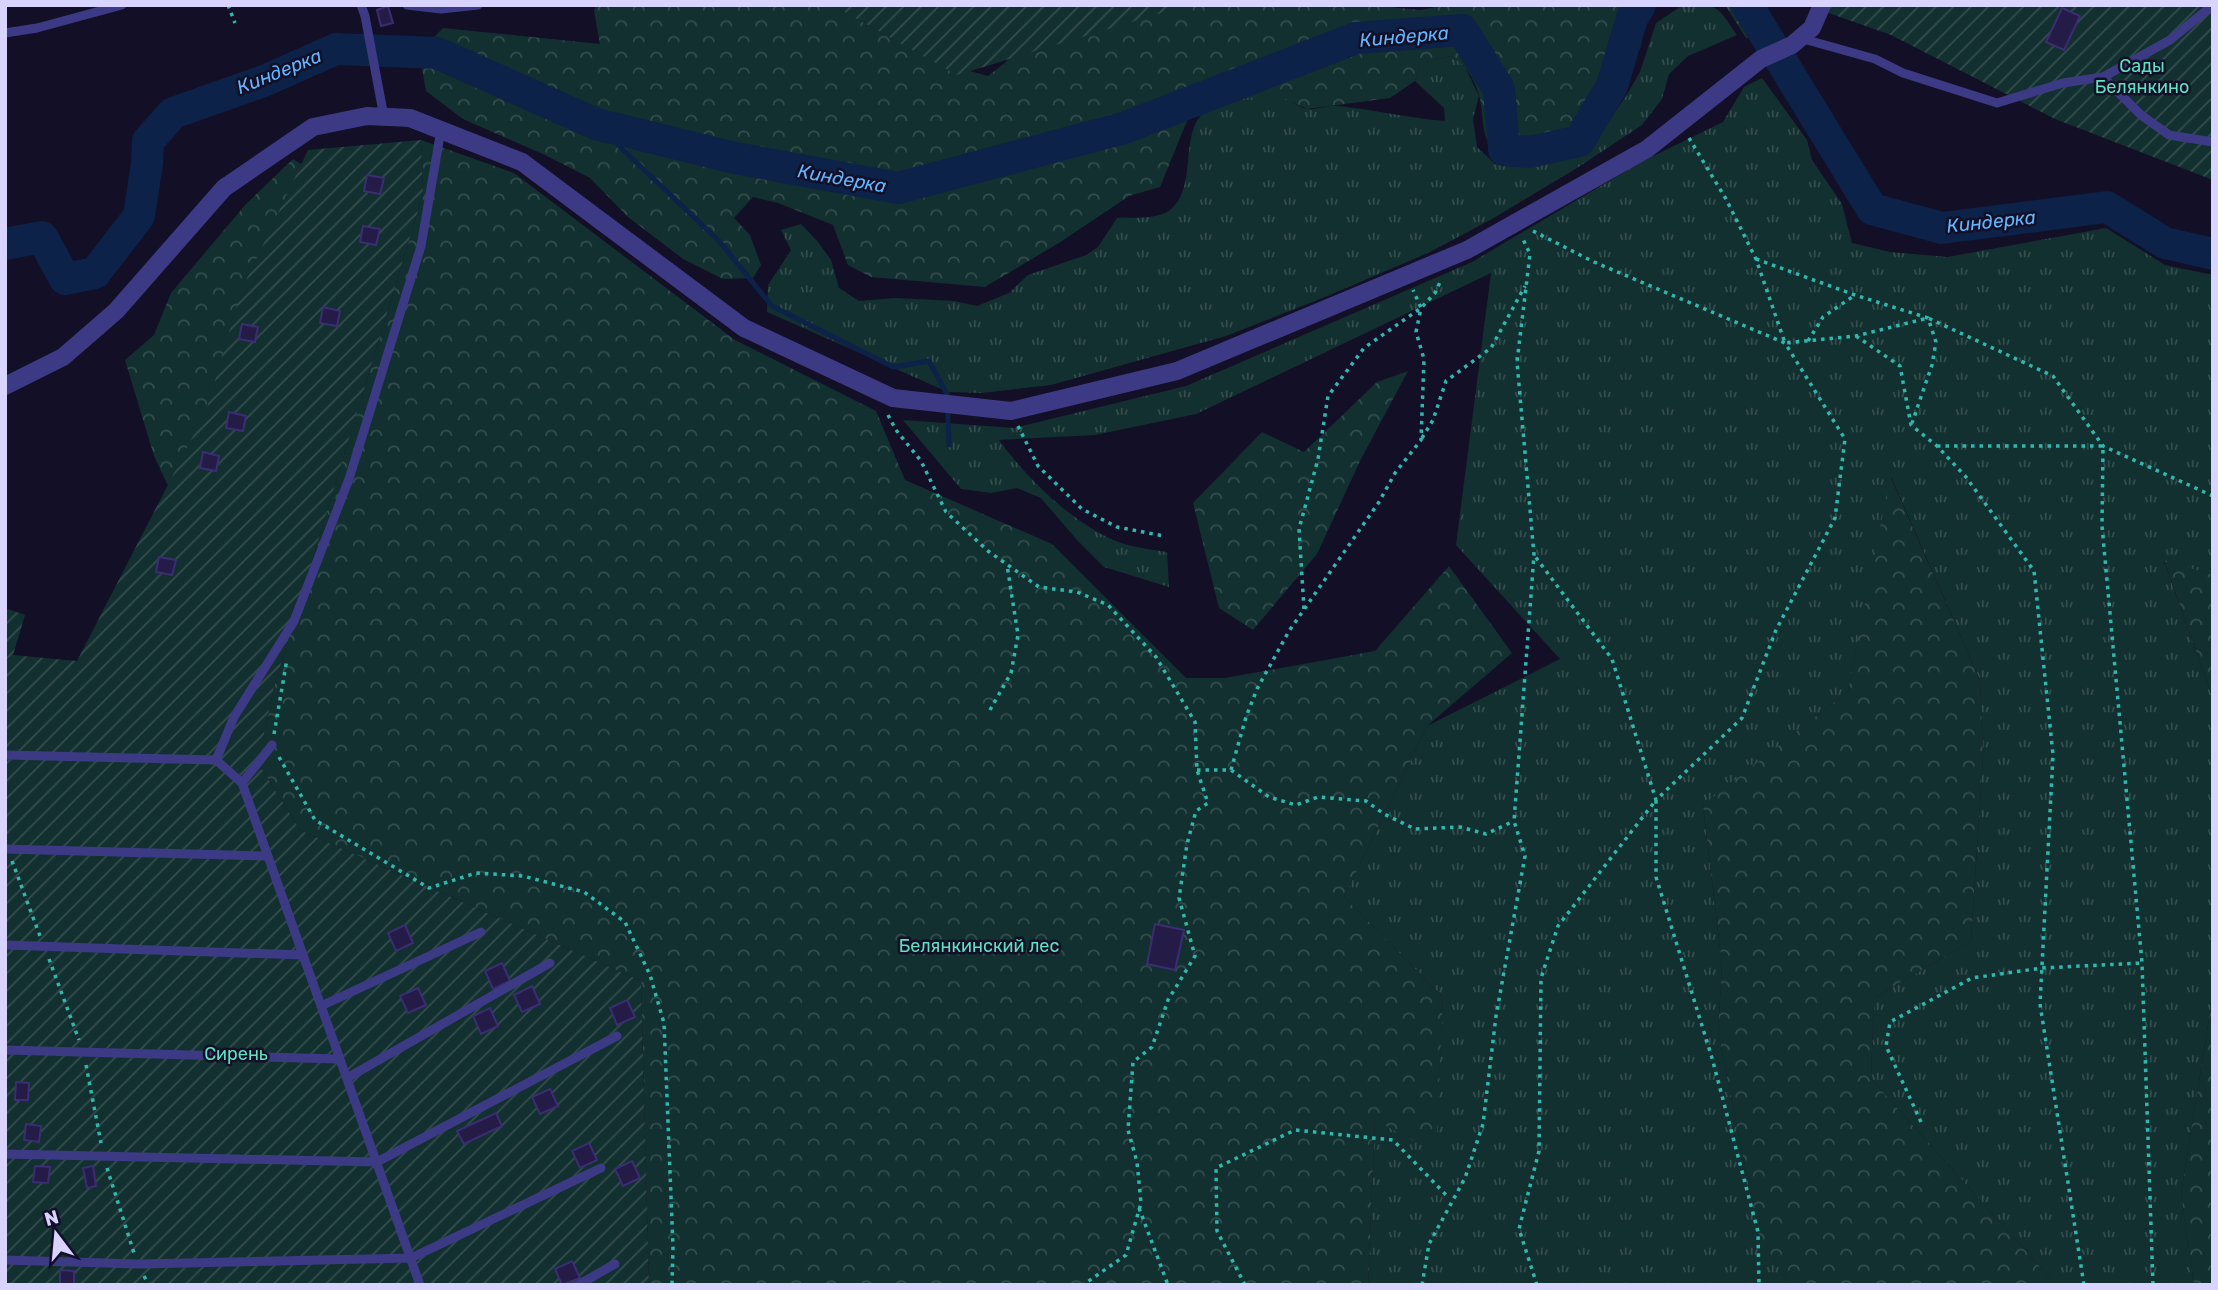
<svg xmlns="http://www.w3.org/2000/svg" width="2218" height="1290" viewBox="0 0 2218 1290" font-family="Rubik,sans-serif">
  <defs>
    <pattern id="grass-tufts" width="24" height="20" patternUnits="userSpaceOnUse" patternTransform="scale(1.75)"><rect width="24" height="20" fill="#12302f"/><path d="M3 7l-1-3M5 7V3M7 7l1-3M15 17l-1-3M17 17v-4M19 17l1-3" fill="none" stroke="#344d4e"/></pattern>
    <pattern id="forest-crowns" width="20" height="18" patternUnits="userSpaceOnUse" patternTransform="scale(1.75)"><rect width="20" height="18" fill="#12302f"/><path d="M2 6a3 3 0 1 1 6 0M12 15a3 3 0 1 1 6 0" fill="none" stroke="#344d4e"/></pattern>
    <pattern id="garden-furrows" width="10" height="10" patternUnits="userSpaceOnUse" patternTransform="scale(1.75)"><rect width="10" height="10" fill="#12302f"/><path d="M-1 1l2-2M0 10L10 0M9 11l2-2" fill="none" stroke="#344d4e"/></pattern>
  </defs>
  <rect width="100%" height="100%" fill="#130f26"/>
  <path fill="url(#grass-tufts)" d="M1683 5C1720 5 1716 5 1737 35L1688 56 1669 74 1662 99 1642 125 1577 168 1492 219 1428 253 1325 297 1226 336 1051 385 982 393 948 392 767 312 768 285 791 250 781 230 801 224 818 242 831 260 839 288 859 301 895 298 955 301 977 306 1009 293 1028 275 1086 255 1098 247 1117 218C1132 217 1157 220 1170 210 1201 186 1174 123 1214 106 1226 101 1266 93 1278 95 1288 97 1297 107 1307 109 1317 110 1328 105 1339 106 1375 110 1409 118 1445 121L1444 108 1415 81 1421 63 1451 56 1464 65 1479 96 1473 119 1477 147 1495 164 1527 162 1573 153 1609 121 1626 96 1640 72 1656 23Z
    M1762 78 1807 140 1812 160 1842 204 1852 243 1890 252 1947 257 2106 228 2165 265 2213 275V575L2164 561 2213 699V994L2181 1194 2194 1285H2052L2050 1278 1871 1079 1874 998 1971 941 1983 756 1980 680 1891 477 1848 691 1703 806 1722 965 1718 1032 1758 1231 1789 1285H1368L1375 1119 1435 1152 1443 997 1344 897 1427 726 1560 659 1456 545 1491 273 1196 414 1095 435 999 440C1026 477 1066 517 1109 538 1126 547 1149 549 1167 552L1169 587 1104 567 1077 540 1041 498 1017 488 991 493 961 489 903 420 1014 428 1186 386 1472 262 1643 161 1723 122 1744 87Z"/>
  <path fill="url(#forest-crowns)" d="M596 5H752L765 7 769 5H832L933 61 988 76 1011 58 1043 49 1086 5H1369L1420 10 1445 5H1653L1644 20 1641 46 1613 103 1580 147C1556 151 1530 161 1505 155 1478 149 1485 114 1479 95 1474 78 1466 65 1451 56L1421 63 1415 81 1390 98 1307 109 1277 95 1233 100 1189 116 1160 187 1129 196 1062 241 985 287 871 277 848 265 833 225 778 203 753 197 734 218 750 235 761 265 753 278 723 279 683 259 628 217 590 178 545 155 463 119 426 91 419 52 443 28 600 44 594 11Z
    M1725 5H1767L1774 30 1759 38H1746Z
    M421 140 514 173 735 340 876 411 905 480 1052 544 1186 678H1225L1375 651 1449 566 1512 653 1427 726 1344 897 1443 997 1436 1153 1375 1120 1368 1285H649L641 981 300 830 258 763 274 687 423 194Z
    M293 159 315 173 171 492 154 456 125 360 154 335 171 293 246 204Z
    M1408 371 1361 459 1317 554 1253 630 1219 608 1193 503 1262 432 1304 452 1377 382Z
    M1890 476 1980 680 1983 756 1971 941 1874 998 1871 1079 2050 1278 2052 1285H1789L1758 1232 1718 1032 1722 965 1703 805 1848 691Z
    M2164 560 2213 575V699Z
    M2213 994V1285H2194L2181 1194Z"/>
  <path fill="url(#garden-furrows)" d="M832 5H1188L957 75Z
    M1806 5H2213V180L2055 119 1891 35Z
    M421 140 423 194 274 687 258 763 300 830 641 981 649 1285H5V608L25 615 13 655 77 661 206 411 241 291 308 150Z"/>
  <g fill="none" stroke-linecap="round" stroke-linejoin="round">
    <path stroke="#0c2248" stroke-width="5" d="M596 124 719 241 772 306 893 367 929 361 947 394 949 445"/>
    <path stroke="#0c2248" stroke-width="32" d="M1747 5 1872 209 1942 228 2107 207 2165 243 2213 254
      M5 244 42 237 65 279 95 273 139 216 147 163 148 141 173 113 264 81 336 49 437 53 596 124 735 158 898 188 1124 128 1356 38 1462 30 1499 89 1504 150 1530 152 1579 141 1612 86 1632 18 1640 5"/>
  </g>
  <path fill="#241b47" stroke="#3b2d73" stroke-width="2" d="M388 6 393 23 381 26 377 10Z
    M2062 8 2080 16 2064 50 2046 42Z
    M367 175 384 178 380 194 364 191Z
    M363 226 380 229 376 245 360 242Z
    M323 307 340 311 337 326 320 323Z
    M242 324 258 327 255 342 239 339Z
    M229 412 246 416 243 431 226 428Z
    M203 452 219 456 216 471 200 468Z
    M159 557 176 560 172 575 156 572Z
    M1155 924 1184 930 1175 970 1147 964Z
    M405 925 413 943 396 951 388 933Z
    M502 963 510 981 493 989 485 971Z
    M532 986 540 1004 522 1012 514 995Z
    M418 988 426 1005 408 1013 400 996Z
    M627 1000 635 1017 617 1025 610 1008Z
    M490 1008 498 1026 481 1034 473 1016Z
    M16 1082 29 1083 28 1100H15Z
    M550 1089 558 1106 540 1114 532 1097Z
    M496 1113 502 1126 464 1144 457 1131Z
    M26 1124 41 1126 39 1142 24 1140Z
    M589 1143 597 1160 580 1168 572 1151Z
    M632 1161 640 1178 623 1186 615 1169Z
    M35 1166 50 1167 48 1183 33 1182Z
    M93 1166 96 1186 87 1188 83 1168Z
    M572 1261 580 1278 562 1285 555 1269Z
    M60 1270 74 1271V1285H60Z"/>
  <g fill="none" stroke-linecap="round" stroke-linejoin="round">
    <path stroke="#2fb8b0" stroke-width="3.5" stroke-dasharray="3.5 5" stroke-linecap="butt" d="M228 5 235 23
      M1689 138 1726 199 1756 259 1785 343 1856 336 1928 318 2053 376 2103 446 2213 496
      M1533 231 1594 262 1785 343 1845 439 1835 518 1776 630 1742 718 1656 800 1612 659 1534 555
      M1756 259 1855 295 1928 318 1936 342 1932 365 1912 423
      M1856 336 1900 366 1911 425 1937 446 1966 477 2034 571 2053 755 2040 1004 2084 1285
      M1808 341 1823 317 1855 295
      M888 415 896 430 921 461 946 512 988 551 1039 587 1077 592 1108 605 1156 657 1195 722 1197 770 1208 803 1196 811 1187 844 1179 898 1195 956 1168 1000 1152 1047 1133 1062 1128 1130 1137 1162 1141 1203 1126 1255 1083 1285
      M1018 426 1038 466 1082 509 1117 527 1164 536
      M1422 438 1433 420 1446 381 1491 348 1525 286
      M1937 446H2103L2102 526 2142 963 2153 1285
      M1304 609 1299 529 1318 459 1328 396 1364 348 1421 308 1435 293 1441 280
      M990 710 1011 673 1018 635 1007 565
      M274 734 287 659
      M279 757 315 820 429 888 476 873 523 876 584 892 625 922 650 975 664 1023 673 1247 672 1285
      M1197 770H1231L1269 797 1296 805 1318 797 1366 801 1384 814 1415 829 1460 827 1486 834 1514 821
      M1231 770 1246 717 1257 689 1289 631 1379 502 1395 473 1421 440 1424 359 1416 332 1421 308 1413 290
      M12 861 40 936
      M49 959 79 1040
      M86 1065 101 1143
      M1921 1122 1886 1046 1890 1022 1972 978 2042 968 2142 963
      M107 1168 134 1253
      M1139 1208 1168 1285
      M144 1276 149 1285
      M1245 1285 1217 1231 1216 1168 1295 1130 1393 1140 1449 1198
      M1422 1285 1429 1244 1465 1178 1483 1124 1496 1016 1525 856 1514 821 1534 555 1517 362 1530 254 1522 237
      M1537 1285 1519 1229 1539 1151 1541 978 1558 926 1656 800V877L1712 1058 1758 1232 1759 1285"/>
    <path stroke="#3d3a85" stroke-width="9" d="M361 5 365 16 384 117
      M407 5 441 9 478 5
      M5 33 37 28 122 5
      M1800 38 1875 59 1903 73 1997 103 2063 83 2103 77 2141 115 2169 135 2213 142
      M2103 77 2170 40 2213 5
      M5 755 216 760
      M242 783 272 745
      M5 849 268 856
      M5 945 303 955
      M321 1006 481 932
      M5 1050 340 1059
      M347 1078 550 963
      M5 1154 377 1162 617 1036
      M5 1260 138 1264 411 1258 601 1168
      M420 1285 242 783 216 760 234 717 294 621 349 479 421 246 441 130
      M578 1285 615 1264"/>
    <path stroke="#3d3a85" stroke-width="18" d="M5 386 63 357 116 311 224 188 313 127 367 116 410 118 522 162 744 328 893 398 1011 411 1177 371 1467 250 1647 149 1761 59 1792 45 1812 28 1822 5"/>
  </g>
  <g text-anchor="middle" stroke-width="5" stroke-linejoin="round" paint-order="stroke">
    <g font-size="18" fill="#5fe0c0" stroke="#130f26">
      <text x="2142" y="72">Сады<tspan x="2142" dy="21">Белянкино</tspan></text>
      <text x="979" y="952">Белянкинский лес</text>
      <text x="236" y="1060">Сирень</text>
    </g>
    <g font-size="19" font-style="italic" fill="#62b6ff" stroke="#130f26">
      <text transform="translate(1404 36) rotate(-5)" y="7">Киндерка</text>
      <text transform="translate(279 71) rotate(-22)" y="7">Киндерка</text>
      <text transform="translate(842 178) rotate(10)" y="7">Киндерка</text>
      <text transform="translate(1991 221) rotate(-6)" y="7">Киндерка</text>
    </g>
  </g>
  <rect width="2218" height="1290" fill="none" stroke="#d9d4ff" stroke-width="14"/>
  <g transform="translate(56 1234) rotate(344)" stroke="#130f26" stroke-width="5" paint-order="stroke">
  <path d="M0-5L12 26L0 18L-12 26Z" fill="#d9d4ff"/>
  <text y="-10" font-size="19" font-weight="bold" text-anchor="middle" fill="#d9d4ff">N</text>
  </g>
</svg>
